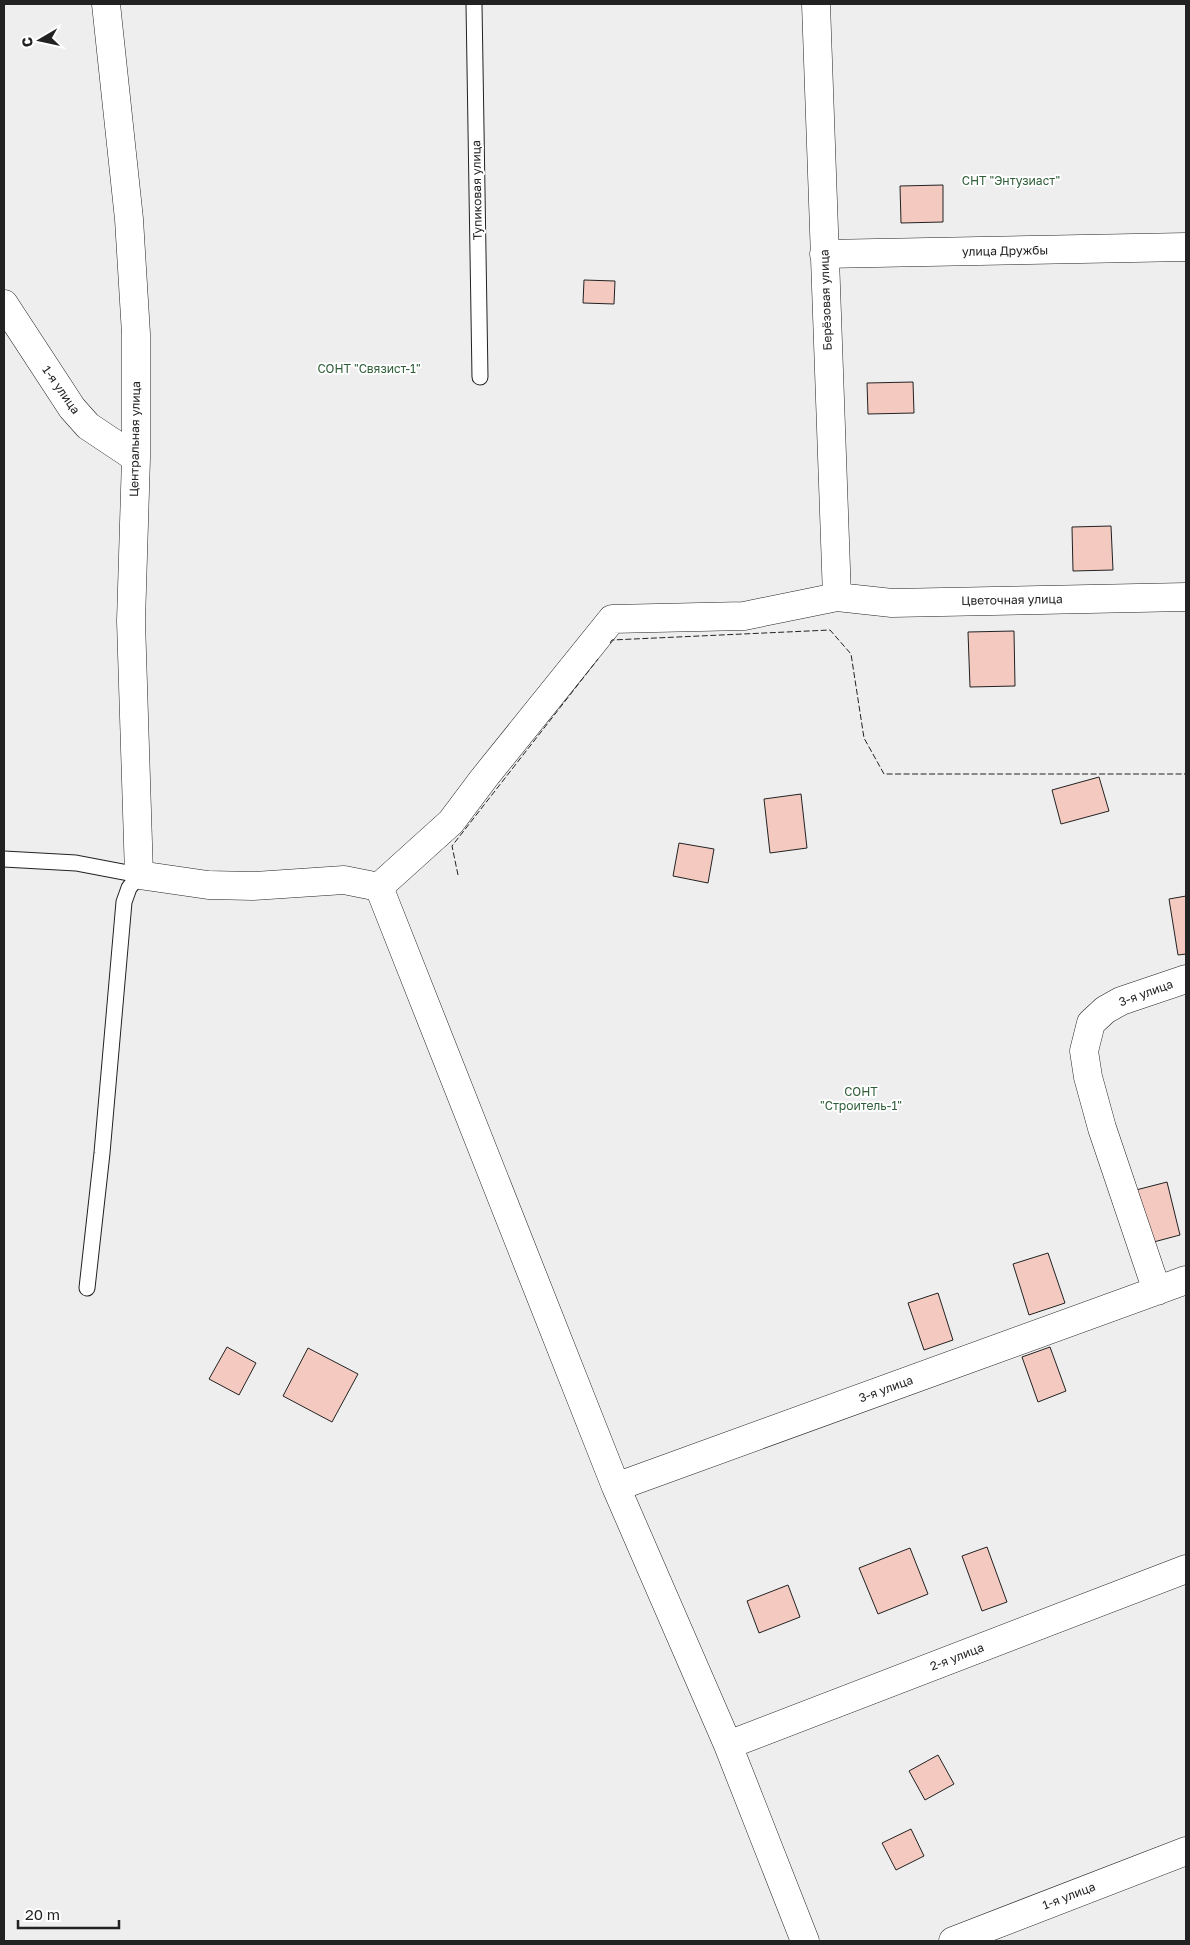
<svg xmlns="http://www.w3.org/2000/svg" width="1190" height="1945" viewBox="0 0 1190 1945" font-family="'Golos Text',sans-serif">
  <rect width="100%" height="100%" fill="#fff"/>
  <path fill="#eee" stroke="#6f6f6f" d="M4 4H1186V1941H4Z"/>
  <path fill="#f3c9c0" stroke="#222" d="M943 185V222L901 223 900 186Z
    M584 280 615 281 614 304 583 303Z
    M913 382 914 413 868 414 867 383Z
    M1111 526 1113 570 1073 571 1072 527Z
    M1014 631 1015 686 970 687 968 632Z
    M1099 777 1109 811 1061 824 1052 790Z
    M801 794 807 848 770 853 764 799Z
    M679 843 714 849 708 883 673 876Z
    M1186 896V954L1178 955 1169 899Z
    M1167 1182 1180 1235 1150 1243 1136 1190Z
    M1048 1253 1065 1303 1029 1315 1013 1264Z
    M938 1293 953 1340 924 1350 908 1303Z
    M227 1347 256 1363 239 1395 209 1379Z
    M1050 1347 1066 1391 1038 1402 1022 1357Z
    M308 1348 358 1374 332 1422 283 1396Z
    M987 1547 1007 1602 982 1611 962 1556Z
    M910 1548 928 1594 878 1614 859 1568Z
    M788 1585 800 1617 759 1633 747 1601Z
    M938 1755 954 1784 925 1800 909 1771Z
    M911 1829 924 1856 896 1870 882 1843Z"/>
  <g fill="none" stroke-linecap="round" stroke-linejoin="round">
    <defs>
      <path id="service" d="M474 4 480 377
        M4 859 76 863 139 875 129 888 124 902 102 1153 87 1288"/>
      <path id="minor" d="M106 4 129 219 136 334V458L131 621 139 875 208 885 253 886 344 880 379 887 616 1487 728 1745 805 1941
        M816 4 837 597
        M824 254 1186 247
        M4 304 72 408 88 426 136 458
        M379 887 451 822 484 778 612 619 744 616 837 597 892 603 1186 597
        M1157 1291 1102 1128 1088 1077 1084 1051 1091 1023 1105 1010 1121 1001 1186 979
        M616 1487 1186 1280
        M728 1745 1186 1569
        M953 1941 1186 1851"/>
    </defs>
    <use href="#service" stroke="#222" stroke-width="17"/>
    <use href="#minor" stroke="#222" stroke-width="29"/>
    <use href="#service" stroke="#fff" stroke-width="15"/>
    <use href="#minor" stroke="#fff" stroke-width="28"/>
    <path stroke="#222" stroke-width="1" stroke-dasharray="6 2.5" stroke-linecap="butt" d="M610 643 612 640 830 630 851 654 864 738 884 774H1186
      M458 875 452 846 598 659"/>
  </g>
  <g text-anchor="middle" stroke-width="4" stroke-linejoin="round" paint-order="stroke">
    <g font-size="12" fill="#2f5e38" stroke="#fff">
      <text x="1011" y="185">СНТ "Энтузиаст"</text>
      <text x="369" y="373">СОНТ "Связист-1"</text>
      <text x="861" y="1096">СОНТ<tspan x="861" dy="14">"Строитель-1"</tspan></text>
    </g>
    <g font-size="12" fill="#222" stroke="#fff">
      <text transform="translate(477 190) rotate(-91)" y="4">Тупиковая улица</text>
      <text transform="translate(1005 251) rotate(-1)" y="4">улица Дружбы</text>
      <text transform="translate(826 300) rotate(-92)" y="4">Берёзовая улица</text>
      <text transform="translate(61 390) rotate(55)" y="4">1-я улица</text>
      <text transform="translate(135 439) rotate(-89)" y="4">Центральная улица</text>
      <text transform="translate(1012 600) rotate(-1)" y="4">Цветочная улица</text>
      <text transform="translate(1146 993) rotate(-20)" y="4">3-я улица</text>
      <text transform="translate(886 1389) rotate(-20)" y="4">3-я улица</text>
      <text transform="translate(957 1657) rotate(-21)" y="4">2-я улица</text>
      <text transform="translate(1069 1896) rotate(-21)" y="4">1-я улица</text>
    </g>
  </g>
  <rect width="1190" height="1945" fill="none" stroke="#222222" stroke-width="10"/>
  <g transform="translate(40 40) rotate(261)" stroke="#ffffff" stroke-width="4" paint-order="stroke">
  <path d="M0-4L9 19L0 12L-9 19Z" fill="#222222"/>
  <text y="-8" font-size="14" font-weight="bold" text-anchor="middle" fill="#222222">С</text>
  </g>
  <path d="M18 1920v8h101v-8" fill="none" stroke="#222222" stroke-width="2.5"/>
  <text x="25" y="1920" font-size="15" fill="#222222" stroke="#ffffff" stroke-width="4" paint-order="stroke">20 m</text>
</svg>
